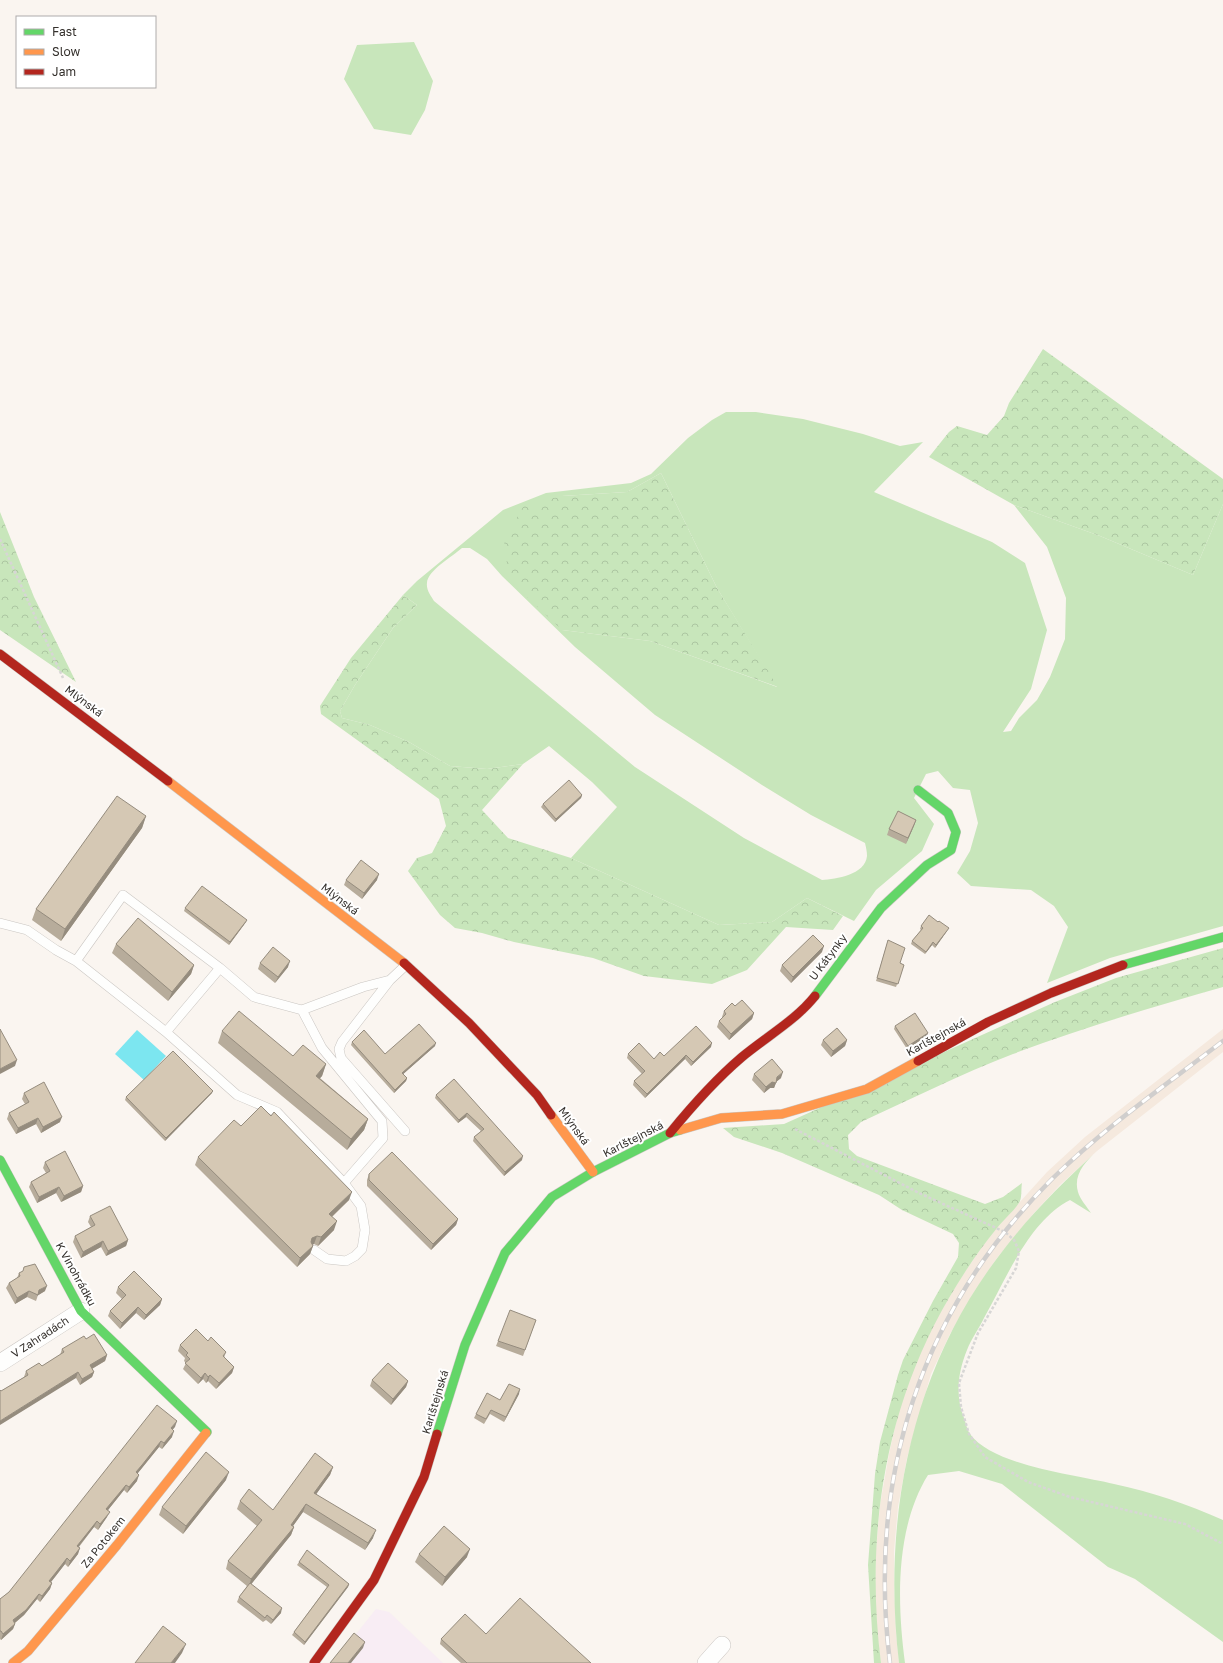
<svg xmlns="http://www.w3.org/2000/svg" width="1223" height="1663" viewBox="0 0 1223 1663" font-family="'Golos Text',sans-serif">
  <defs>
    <pattern id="forest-crowns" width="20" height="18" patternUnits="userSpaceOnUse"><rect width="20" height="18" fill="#c8e6bb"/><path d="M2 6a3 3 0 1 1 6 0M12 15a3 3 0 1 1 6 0" fill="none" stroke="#acc6a1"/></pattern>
  </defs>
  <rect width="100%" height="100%" fill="#faf5f0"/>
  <path fill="#f8edf4" d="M376 1609 389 1612 443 1663H333Z"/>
  <path fill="#f5e9de" d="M1223 1029V1052L1097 1151 1060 1185 1034 1213 997 1258 976 1289 950 1334 931 1374 907 1458 898 1507 894 1551V1589L896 1633 899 1663H881L877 1634 875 1589 876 1550 880 1505 889 1454 899 1410 914 1367 933 1325 960 1279 982 1247 998 1226 1047 1172 1085 1137Z"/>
  <path fill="#c8e6bb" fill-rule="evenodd" d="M414 42 433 81 425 110 411 135 374 129 344 79 357 45Z
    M726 412H756L803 419 863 434 900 446 923 442 874 492 992 542 1025 563 1047 630 1031 689 1003 732 1011 731 1019 718 1037 700 1050 677 1065 639 1066 598 1047 547 1014 505 1100 536 1193 575 1223 504V926L1110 958 1047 983 1068 927 1054 906 1031 890 971 886 957 873 970 851 978 823 970 790 953 788 938 771 926 774 914 798 934 824 922 851 876 890 854 921 807 898 772 922 719 925 571 858 617 807 592 782 549 746 523 764 487 769 450 766 409 742 370 725 342 718 340 711 355 685 393 628 417 605 403 595 417 581 503 510 546 493 631 483 651 474 688 438 712 420ZM661 473 717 588 777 687 650 641 562 630V496L627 492ZM462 548H470L487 559 502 576 575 647 655 715 762 785 811 815 865 843C866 847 867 852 867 856 865 875 836 879 822 880L744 838 635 767 434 601C431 596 426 590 427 583 427 571 453 556 462 548Z
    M1097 1151C1085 1162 1073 1175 1078 1192 1080 1199 1087 1207 1091 1213L1070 1200C1029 1221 1006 1279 984 1318 979 1329 971 1339 967 1350 958 1372 955 1395 964 1418 966 1423 967 1430 970 1434 993 1466 1077 1475 1114 1484 1152 1492 1187 1504 1223 1520V1642L1135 1579 1108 1567 1002 1484 959 1471 928 1475C895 1528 897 1603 905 1663H899C882 1521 910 1373 998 1257 1027 1218 1061 1184 1097 1151Z"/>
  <path fill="url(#forest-crowns)" d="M1043 349 1223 479V504L1193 575 1100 536 1014 505 929 457 949 432 957 426 987 435 1004 416 1009 403Z
    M661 473 717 588 778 687 650 641 562 630 509 580 504 541 524 505 562 496 627 492Z
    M0 512 34 597 76 682 0 630Z
    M403 595 417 605 393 628 355 685 340 711 342 718 370 725 409 742 450 766 487 769 523 764 482 810 508 838 571 858 719 925 772 922 807 898 843 916 833 930 786 927 747 970 712 984 644 976 593 958 514 942 482 933 455 928 440 915 408 871 417 858 432 853 446 826 439 799 321 714 320 706 351 658Z
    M1223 948V987C1152 1007 1082 1028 1013 1054 961 1074 911 1099 861 1122L848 1135 849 1149 857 1156 985 1204 1003 1197 1022 1183C1021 1188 1022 1196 1020 1201 1017 1208 1002 1221 997 1228 979 1250 963 1274 949 1298 884 1409 865 1537 881 1663H874L868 1565 875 1474 880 1442 898 1375 903 1360 933 1301 958 1257 959 1243 953 1234 902 1210 879 1195 782 1153 734 1137 723 1128 784 1124 1055 1002 1116 978Z"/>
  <path fill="#7ce6f0" d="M137 1030 166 1056 144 1080 115 1054Z"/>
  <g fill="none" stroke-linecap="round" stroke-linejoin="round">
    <defs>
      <path id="lane" d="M0 923 27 930 56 950 76 961 166 1032 237 1095 277 1112 344 1183 361 1206 365 1230 362 1249 355 1256 346 1261 327 1259 314 1250
        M76 961 123 895 220 968 254 997 302 1010 363 987 390 980 406 965
        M390 980 342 1042 339 1049 341 1058 405 1131
        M302 1010 322 1048 382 1121 383 1138 344 1183
        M166 1032 220 968"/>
      <path id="street" d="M0 1363 81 1311
        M706 1663 722 1645"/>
      <path id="fast" d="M1123 965 1223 937
        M815 996 881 908 927 865 951 850 956 832 948 813 918 790
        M0 1160 81 1311 207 1432 206 1433
        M437 1434 465 1345 505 1253 552 1197 593 1172 670 1133 680 1130"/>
      <path id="slow" d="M168 781 404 963
        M551 1115 593 1172
        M680 1130 721 1118 782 1114 867 1089 918 1061
        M13 1663 28 1651 117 1545 206 1433"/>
      <path id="jam" d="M0 654 168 781
        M404 963 469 1023 537 1095 551 1115
        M918 1061 988 1022 1051 993 1123 965
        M670 1133C692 1106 715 1080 742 1057 766 1037 796 1020 815 996
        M314 1663 374 1580 424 1477 437 1434"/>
    </defs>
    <use href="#lane" stroke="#cac6c2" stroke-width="10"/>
    <use href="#street" stroke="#cac6c2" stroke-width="18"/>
    <use href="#fast" stroke="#cac6c2" stroke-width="10"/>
    <use href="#slow" stroke="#cac6c2" stroke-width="10"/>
    <use href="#jam" stroke="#cac6c2" stroke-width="10"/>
    <path stroke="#d7d6d5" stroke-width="2.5" stroke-dasharray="3 2" stroke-linecap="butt" d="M0 539 63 678
      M795 1129 919 1193 1005 1232 1014 1240 1019 1251 1016 1268 978 1333 959 1383 961 1407 969 1434 985 1457 1028 1482 1070 1497 1185 1524 1223 1544"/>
    <use href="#lane" stroke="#fefefd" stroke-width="9"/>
    <use href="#street" stroke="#fefefd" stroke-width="17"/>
    <use href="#fast" stroke="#63d668" stroke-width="9"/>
    <use href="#slow" stroke="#ff974d" stroke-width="9"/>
    <use href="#jam" stroke="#b3261e" stroke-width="9"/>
    <defs>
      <path id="rail" d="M890 1663C867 1478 920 1310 1053 1178 1105 1127 1166 1085 1223 1041"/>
    </defs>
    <use href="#rail" stroke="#d0cecd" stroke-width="4.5"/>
    <use href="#rail" stroke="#fff" stroke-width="3" stroke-dasharray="9" stroke-linecap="butt"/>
  </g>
  <path fill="#b7ac9b" d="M582 795 581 798 555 822 541 807 543 804Z
    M146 816 142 828 61 941 32 920 36 909Z
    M916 820 906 844 887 835 889 829Z
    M346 880H377L362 899 344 885Z
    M185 908 246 922 229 945 184 911Z
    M921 926 947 931 935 948 932 945 925 954 911 944 912 941 921 930 920 929Z
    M888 940 900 963 904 965 896 987 876 981Z
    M116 944 194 965 191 974 168 1001 112 953Z
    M822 952 791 983 780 971 782 965Z
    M260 963 288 967 275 983 258 969Z
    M735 1006 754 1013 752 1019 729 1040 717 1027 719 1021 722 1018V1017L724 1011Z
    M895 1026 927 1036 907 1049 894 1029Z
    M222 1031 293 1056 326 1064 322 1076 320 1078 368 1119 364 1130 347 1150 218 1043Z
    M823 1040H847L845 1046 831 1057 821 1045Z
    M352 1042 385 1054 435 1046 403 1074 407 1078 406 1081 394 1093 351 1045Z
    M711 1047 691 1066 685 1059 645 1098 633 1085 634 1081 642 1074 627 1058 628 1054 654 1059Z
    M754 1074 781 1078 776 1082 774 1088H770L764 1093 752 1080Z
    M454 1079 522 1160 504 1176 473 1141 474 1137 481 1131 466 1117 458 1123 435 1098 436 1095Z
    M24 1093 60 1122 41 1133 36 1124 16 1134 7 1119 9 1113 25 1104 22 1099Z
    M212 1093 165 1141 125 1100 126 1097Z
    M241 1126 349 1200 332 1217 334 1230 318 1246 314 1244 312 1245 313 1246 310 1254 297 1267 195 1165 198 1157Z
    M45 1162 83 1186 81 1192 61 1202 56 1193 37 1203 29 1187 31 1182 46 1173 43 1168Z
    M369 1174 458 1219 456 1225 431 1250 367 1186V1180Z
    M90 1216 128 1240 126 1246 106 1256 101 1247 81 1258 73 1242 75 1236 91 1227 88 1222Z
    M19 1273 45 1291 38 1295 36 1301 27 1297 15 1304 6 1288 9 1283 17 1278Z
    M118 1287 162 1299 160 1305 144 1320 136 1313 120 1329 108 1316 110 1311 122 1299 116 1293Z
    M536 1320 523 1356 496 1346 498 1341Z
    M86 1339 107 1355 105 1361 92 1369 94 1372 92 1377 80 1385 76 1378 1 1391 24 1377 26 1371 42 1366 60 1355 62 1349Z
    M208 1341 226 1352 224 1358 234 1367 232 1373 216 1389 208 1381 206 1383 203 1379 198 1384 183 1369 186 1363 184 1361 185 1358 178 1351 180 1345Z
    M372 1380 408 1381 406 1387 391 1405 370 1386Z
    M519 1394 504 1422 490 1414 484 1424 474 1418 476 1414 500 1400Z
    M175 1427 172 1430V1437L162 1449 159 1447 140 1470 137 1473V1481L127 1493 124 1490 108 1510 107 1517 98 1530 94 1527 79 1547 78 1554 68 1567 65 1564 55 1577 51 1582 52 1583 50 1589 40 1602 37 1599 24 1615 15 1623V1624L13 1629 1 1640 0 1639V1599L9 1592Z
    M333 1467 330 1475 316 1494 373 1538 365 1550 303 1512 293 1526 294 1527 291 1535 251 1584 281 1613 271 1624 266 1620 263 1622 237 1602 239 1597 247 1586 226 1569 228 1561 257 1526 237 1509 240 1501 273 1510Z
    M226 1480 183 1534 159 1515 162 1507Z
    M419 1554 467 1557 442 1586 415 1562Z
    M299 1562 349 1584 348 1587 304 1645 292 1635 294 1632 327 1587 297 1565Z
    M486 1634 591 1663H461L440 1644 441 1639Z"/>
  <path fill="#958c7e" d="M582 795 581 798 555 822 556 819Z
    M146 816 142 828 61 941 65 929Z
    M916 820 914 826 906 844 908 838Z
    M379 874 377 880 362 899 364 893Z
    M247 920 246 922 229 945 230 942Z
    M949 928 947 931 935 948 936 945Z
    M933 942 932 945 925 954 926 952Z
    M824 946 822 952 791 983 793 977Z
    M290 961 288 967 275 983 278 977Z
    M194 965 191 974 168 1001 172 992Z
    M754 1013 752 1019 729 1040 731 1034Z
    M928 1033 927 1036 907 1049 908 1046Z
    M847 1040 845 1046 831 1057 833 1051Z
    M436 1043 435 1046 401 1076 402 1073Z
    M712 1043 711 1047 691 1066 693 1062Z
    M686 1055 685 1059 645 1098 647 1094Z
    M17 1060 15 1066 0 1074V1069Z
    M326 1064 322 1076 312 1087 316 1076Z
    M783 1072 781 1078 776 1082V1083L774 1088H770L764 1093 766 1087Z
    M407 1078 406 1081 394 1093 395 1090Z
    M213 1091 212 1093 165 1141 166 1138Z
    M467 1113 466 1117 458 1123 459 1120Z
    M62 1117 60 1122 41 1133 43 1127Z
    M38 1118 36 1124 16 1134 18 1128Z
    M368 1119 364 1130 347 1150 351 1139Z
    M523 1156 522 1160 504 1176 505 1172Z
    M83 1186 81 1192 61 1202 64 1196Z
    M59 1187 56 1193 37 1203 39 1197Z
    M352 1192 349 1200 326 1222 329 1214Z
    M458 1219 456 1225 431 1250 433 1244Z
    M337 1221 334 1230 318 1246 321 1237Z
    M317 1236 314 1244 309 1246 312 1238Z
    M128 1240 126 1246 106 1256 108 1251Z
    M103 1241 101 1247 81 1258 83 1252Z
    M313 1246 310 1254 297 1267 300 1258Z
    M47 1286 45 1291 37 1296 39 1290Z
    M29 1291 27 1297 15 1304 17 1298Z
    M162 1299 160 1305 144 1320 146 1315Z
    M138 1307 136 1313 120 1329 122 1323Z
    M107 1355 105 1361 88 1371 90 1365Z
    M234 1367 232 1373 216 1389 219 1383Z
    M78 1372 76 1378 0 1425V1421Z
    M94 1372 92 1377 80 1385 82 1379Z
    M205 1373 203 1379 198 1384 201 1378Z
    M210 1375 208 1381 206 1383 208 1377Z
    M408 1381 406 1387 391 1405 393 1399Z
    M520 1389 519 1394 504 1422 506 1417Z
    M177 1421 175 1427 169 1434 171 1428Z
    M174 1431 172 1437 162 1449 164 1443Z
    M161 1441 159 1447 134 1478 136 1472Z
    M333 1467 330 1475 312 1500 314 1493Z
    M229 1472 226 1480 183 1534 186 1526Z
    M139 1475 137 1481 127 1493 129 1487Z
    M126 1485 124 1490 104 1515 106 1509Z
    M306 1504 303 1512 288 1533 291 1525Z
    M110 1512 107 1517 98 1530 100 1524Z
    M97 1521 94 1527 75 1551 77 1546Z
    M294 1527 291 1535 249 1587 251 1579Z
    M376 1530 373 1538 365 1550 368 1543Z
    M80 1548 78 1554 68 1567 70 1561Z
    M470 1549 467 1557 442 1586 445 1577Z
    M67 1558 65 1564 47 1587 49 1581Z
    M52 1583 50 1589 40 1602 42 1596Z
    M349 1584 348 1587 304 1645 305 1642Z
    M39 1594 37 1599 24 1615 11 1626 13 1620Z
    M282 1608 281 1613 271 1624 273 1620Z
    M15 1624 13 1629 1 1640 3 1634Z
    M365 1642 363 1648 351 1663H348Z
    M186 1644 182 1653 175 1663H171Z"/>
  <path fill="#d5c8b4" stroke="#958c7e" d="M569 780 582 795 556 819 543 804Z
    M117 796 146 816 65 929 36 909Z
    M898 811 916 820 908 838 889 829Z
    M361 860 379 874 364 893 346 880Z
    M202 886 247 920 230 942 185 908Z
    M929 915 938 922 939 921 949 928 936 945 933 942 926 952 912 941 923 928 921 926Z
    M138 918 194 965 172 992 116 944Z
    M813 935 824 946 793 977 782 965Z
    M888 940 905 948 900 963 904 965 898 984 877 978Z
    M273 947 290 961 278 977 260 963Z
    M742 1000 754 1013 731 1034 719 1021 726 1014 724 1011 732 1003 735 1006Z
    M239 1011 293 1056 303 1045 326 1064 316 1076 368 1119 351 1139 222 1031Z
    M915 1013 928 1033 908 1046 895 1026Z
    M419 1024 436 1043 402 1073 407 1078 395 1090 352 1042 364 1030 385 1054Z
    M696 1026 712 1043 693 1062 686 1055 647 1094 634 1081 645 1071 628 1054 639 1043 654 1059 660 1052 664 1056Z
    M837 1028 847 1040 833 1051 823 1040Z
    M0 1029 17 1060 0 1069Z
    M173 1051 213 1091 166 1138 126 1097Z
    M772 1059 783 1072 777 1077 776 1083 772 1082 766 1087 754 1074Z
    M454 1079 523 1156 505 1172 474 1137 484 1129 467 1113 459 1120 436 1095Z
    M44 1082 62 1117 43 1127 38 1118 18 1128 9 1113 29 1102 24 1093Z
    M261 1106 271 1116 274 1112 352 1192 329 1214 337 1221 321 1237 317 1236 312 1238 311 1242 313 1246 300 1258 198 1157 234 1120 241 1126Z
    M65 1151 83 1186 64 1196 59 1187 39 1197 31 1182 50 1171 45 1162Z
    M392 1152 458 1219 433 1244 369 1180V1174Z
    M110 1206 128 1240 108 1251 103 1241 83 1252 75 1236 95 1225 90 1216Z
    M35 1264 47 1286 39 1290 38 1295 29 1291 17 1298 9 1283 20 1276 19 1273 23 1271 24 1267Z
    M134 1271 162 1299 146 1315 138 1307 122 1323 110 1311 126 1295 118 1287Z
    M510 1310 536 1320 525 1350 498 1341Z
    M196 1329 208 1341 211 1337 226 1352 223 1356 234 1367 219 1383 210 1375 208 1377 205 1373 201 1378 185 1363 190 1359 186 1355 188 1353 180 1345Z
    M94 1334 107 1355 90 1365 94 1372 82 1379 78 1372 0 1421V1390L1 1391 28 1375 26 1371 39 1363 42 1366 64 1352 62 1349 84 1336 86 1339Z
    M388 1363 408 1381 393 1399 372 1380Z
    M509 1384 520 1389 506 1417 491 1410 486 1419 476 1414 487 1393 500 1400Z
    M157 1405 177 1421 171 1428 174 1431 164 1443 161 1441 142 1465 136 1472 139 1475 129 1487 126 1485 106 1509 110 1512 100 1524 97 1521 77 1546 80 1548 70 1561 67 1558 57 1571 49 1581 52 1583 42 1596 39 1594 26 1610 13 1620 15 1624 3 1634 1 1631H0V1599L9 1592Z
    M206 1452 229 1472 186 1526 162 1507Z
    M315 1453 333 1467 314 1493 376 1530 368 1543 306 1504 291 1525 294 1527 251 1579 228 1561 262 1520 240 1501 249 1489 273 1510Z
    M444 1526 470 1549 445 1577 419 1554Z
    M307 1550 349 1584 305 1642 294 1632 329 1585 299 1562Z
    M250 1583 282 1608 273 1620 267 1615 265 1618 239 1597Z
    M520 1598 591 1663H467L441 1639 465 1614 486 1634Z
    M163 1626 186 1644 171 1663H135Z
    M354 1633 365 1642 348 1663H330Z"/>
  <g text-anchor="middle" stroke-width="4" stroke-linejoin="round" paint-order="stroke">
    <g font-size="11" fill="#34302c" stroke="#fff">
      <text transform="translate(84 701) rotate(37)" y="4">Mlýnská</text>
      <text transform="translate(340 899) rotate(38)" y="4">Mlýnská</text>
      <text transform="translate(828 957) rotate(-53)" y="4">U Kátynky</text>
      <text transform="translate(936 1037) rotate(-29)" y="4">Karlštejnská</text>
      <text transform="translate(574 1126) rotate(54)" y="4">Mlýnská</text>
      <text transform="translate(633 1139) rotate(-27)" y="4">Karlštejnská</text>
      <text transform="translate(76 1274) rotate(61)" y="4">K Vinohrádku</text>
      <text transform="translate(40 1337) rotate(-33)" y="4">V Zahradách</text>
      <text transform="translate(435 1402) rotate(-73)" y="4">Karlštejnská</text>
      <text transform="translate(103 1542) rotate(-51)" y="4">Za Potokem</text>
    </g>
  </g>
  <rect x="16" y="16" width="140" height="72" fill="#ffffff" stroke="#aeacab"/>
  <rect x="24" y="29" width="20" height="6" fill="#63d668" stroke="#aeacab"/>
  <text x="52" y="36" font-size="12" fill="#34302c">Fast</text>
  <rect x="24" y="49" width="20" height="6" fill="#ff974d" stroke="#aeacab"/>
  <text x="52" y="56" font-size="12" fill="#34302c">Slow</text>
  <rect x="24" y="69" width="20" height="6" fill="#b3261e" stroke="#aeacab"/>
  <text x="52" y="76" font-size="12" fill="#34302c">Jam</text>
</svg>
